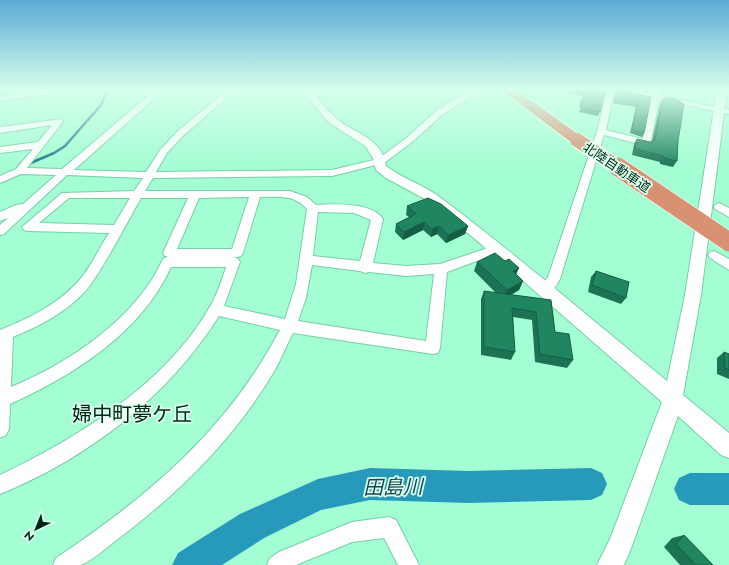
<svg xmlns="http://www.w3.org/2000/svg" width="729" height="565" viewBox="0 0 729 565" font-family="Jost,'Noto Sans JP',sans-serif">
  <rect width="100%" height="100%" fill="#a3fed3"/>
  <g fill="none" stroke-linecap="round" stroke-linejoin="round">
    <path stroke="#1b778a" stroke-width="2.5" d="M26 165 54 153 65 146 101 105 106 94 107 89"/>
    <path fill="#279abc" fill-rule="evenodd" d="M370 468 468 471 591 468 602 473 607 484 602 495 591 500 468 503 370 500 321 510 264 538 222 565H172L178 553 240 514 318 479Z
      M690 473H729V505H690L679 500 674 489 679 478Z"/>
    <defs>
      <path id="minor" d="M54 89H77L73 91 0 101V97Z
        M156 89H165L74 170 146 172 160 150 178 131 228 89H237L184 135 167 153 156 172 332 170 378 159 405 139 436 111 460 96 467 89H476L466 100 442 115 411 143 384 163 332 176 153 178 145 191H290L307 197 316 205C333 204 372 202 383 219L373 263 406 266 440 264 485 249C489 244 492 242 498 244L500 247 493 255 447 272 440 348 438 353 433 354 293 333C287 344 282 357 276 368 237 436 180 492 118 539 110 545 88 564 80 565 72 565 61 565 53 565L56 558C149 496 227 430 280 330L219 316C168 397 88 458 0 494V475C78 438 169 382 212 303 218 292 222 279 226 267H171C141 333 74 375 10 404L9 429 6 435 0 438V330C30 318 61 303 82 277 92 264 100 247 109 233L28 231 24 230 22 227 62 193 134 191 143 178 67 175 4 234 0 235V225L8 218 0 221V212L16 205 23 204 56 175 21 174 0 183V176L16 169 33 149 0 153V147L38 142 52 125 0 133V127L62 119 63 121 62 123 27 168 62 169ZM249 197 232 249H177L199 198ZM260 197C278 197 294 194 307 209L296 284 285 319 224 306 240 262 238 259 234 257H167L163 259C159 266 156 274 151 281 119 329 64 365 11 387L13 337C40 326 74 308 91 284 109 258 125 226 141 198H188L163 253 165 256 169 257H237L241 256 243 253ZM69 198H130L114 225 39 223ZM318 212 354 213 371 220 360 261 313 256ZM312 265 360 271 365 273 369 272 406 276 434 274 426 341 298 321 306 298Z
        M607 89H626L652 94 653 89H661L660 96 729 110V114L659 100 650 145 647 146 604 135 560 279C556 287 550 296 540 293L538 289 548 277 598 128ZM614 92 651 99 643 139 606 130Z
        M719 203 729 208V217L715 209 714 207 715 205Z
        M714 251 729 259V270L710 258 708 255 710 252Z
        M389 517 396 520 419 565H398L384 538 352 542 296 565H267L270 558 279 552 352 522Z"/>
      <path id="tertiary" d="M301 89H311C319 99 326 110 336 118 354 134 382 137 386 166 403 179 424 185 441 198 518 256 592 320 667 381L685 295 717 89H727L701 295 683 395 729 433V458L721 455 678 416 632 546 624 565H597L610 539 662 402 475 239 425 199 386 178 376 170 373 158 365 146 328 122Z"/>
      <path id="motorway" d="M500 89H515L582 137 585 140 582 143 577 145 572 143Z"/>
    </defs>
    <use href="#minor" stroke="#74cfa6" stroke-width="2"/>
    <use href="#tertiary" stroke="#74cfa6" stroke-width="2"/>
    <use href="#motorway" stroke="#fff" stroke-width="2"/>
    <use href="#minor" fill="#fff" fill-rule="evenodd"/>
    <use href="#tertiary" fill="#fff" fill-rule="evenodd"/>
    <use href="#motorway" fill="#d99173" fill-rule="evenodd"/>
    <defs>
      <path id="motorway-bridge-far1" d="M577 140 619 168"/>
      <path id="motorway-bridge" d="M618 167 729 242"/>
    </defs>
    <use href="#motorway-bridge-far1" stroke="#fff" stroke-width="16" stroke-linecap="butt"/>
    <use href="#motorway-bridge" stroke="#fff" stroke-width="20" stroke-linecap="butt"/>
    <use href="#motorway-bridge-far1" stroke="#d99173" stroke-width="14"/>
    <use href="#motorway-bridge" stroke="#d99173" stroke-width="19"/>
  </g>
  <path fill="#1b7353" d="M606 89 600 112 598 116 579 112 581 107H579L584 96 568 93 570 90Z
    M635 89H649L648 92Z
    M617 90 651 97 644 133 642 137 630 133 636 107 613 103 615 94Z
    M663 99 678 141 677 161 673 167 660 164V162L632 155 634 144 637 139 650 142 652 141 660 104Z
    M407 206 468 226 465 234 446 243 437 234 431 237 423 230 403 240 395 232 396 224 409 217 406 215Z
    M477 262 516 274 523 281 519 290 511 295 551 300 555 332 573 360 567 368 535 362 532 320 513 317 515 352 511 360 481 355V299L484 291 496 293 474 271Z
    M596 271 626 298 621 304 588 292 591 277Z
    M724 352 729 354V379L717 374V358Z
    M684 535 713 565H680L664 547 672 538Z"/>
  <path fill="#165e43" d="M424 222 423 230 403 240 404 232Z
    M439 226 437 234 431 237 432 229Z
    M468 226 465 234 446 243 448 235Z
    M519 268 515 277 513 271Z
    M523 281 519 290 503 299 507 290Z"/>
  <path fill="#1f8660" stroke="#165e43" d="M570 89H606L600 112 581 108 583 103H580L586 93Z
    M617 90 651 97 644 133 632 130 637 104 615 99Z
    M668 98 675 99 684 104 678 141 677 161 663 158 664 156 635 149 637 139 650 142 655 140 663 99Z
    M428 198 441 204 468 226 448 235 439 226 432 229 424 222 404 232 396 224 416 214 407 206Z
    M495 253 505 261 509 259 519 268 513 271 523 281 507 290 477 262Z
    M596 271 629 282 626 298 592 285Z
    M484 291 551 300 555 332 569 334 573 360 540 354 536 312 512 308 515 352 484 347Z
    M724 352 729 354V370L725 368Z
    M684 535 713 565H696L676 544Z"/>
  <linearGradient id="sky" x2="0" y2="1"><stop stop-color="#5baad6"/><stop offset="0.53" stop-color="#d6ffeb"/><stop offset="1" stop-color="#d6ffeb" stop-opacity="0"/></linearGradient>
  <rect width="729" height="168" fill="url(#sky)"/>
  <g text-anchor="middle" stroke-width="3.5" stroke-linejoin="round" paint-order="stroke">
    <g font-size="13" fill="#002617" stroke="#dcfeec">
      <text transform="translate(617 167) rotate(34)" y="5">北陸自動車道</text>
    </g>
    <g font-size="20" fill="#002617" stroke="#dcfeec">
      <text x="132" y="421">婦中町夢ケ丘</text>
    </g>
    <g font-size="20" font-style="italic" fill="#184655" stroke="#dcfeec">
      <text transform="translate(393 487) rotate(-1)" y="7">田島川</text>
    </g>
  </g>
  <g transform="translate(36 529) rotate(223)" stroke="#dcfeec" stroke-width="3" paint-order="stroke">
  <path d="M0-3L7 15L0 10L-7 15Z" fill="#002617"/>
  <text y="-6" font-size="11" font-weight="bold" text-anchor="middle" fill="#002617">N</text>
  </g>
</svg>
